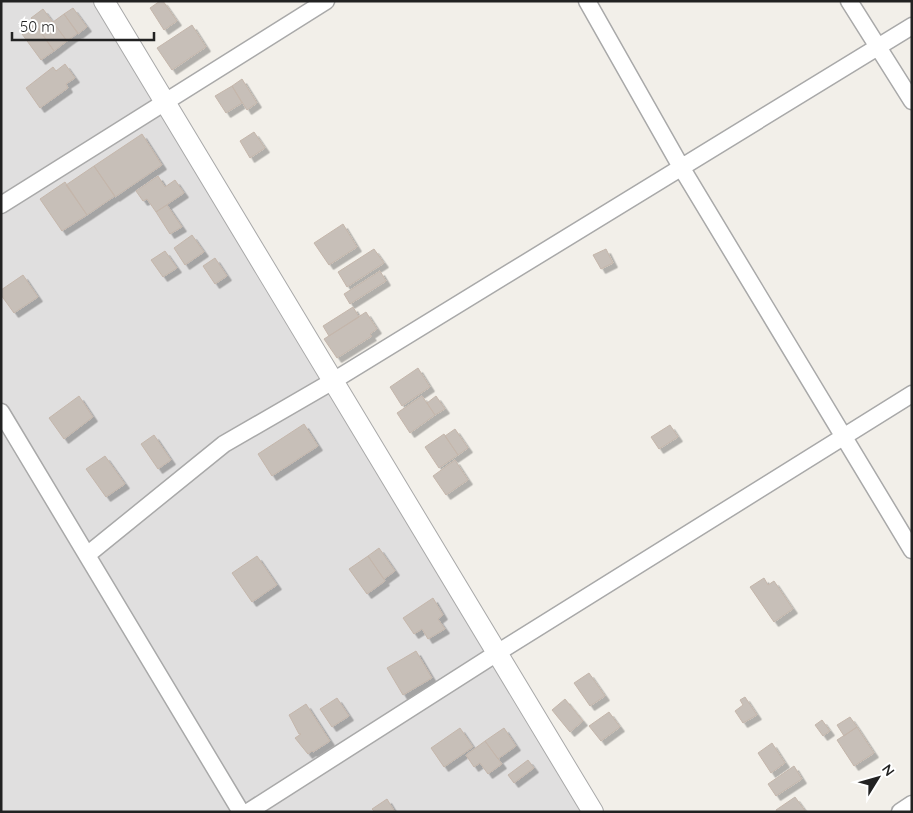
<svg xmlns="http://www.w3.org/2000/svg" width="913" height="813" viewBox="0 0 913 813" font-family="Quicksand,sans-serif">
  <defs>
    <filter id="shadow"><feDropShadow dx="4.5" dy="4.5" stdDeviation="0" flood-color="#0004"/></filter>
  </defs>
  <rect width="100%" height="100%" fill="#f2efe9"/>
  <path fill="#e0dfdf" d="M1 1H104L591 812H1Z"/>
  <path fill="#c7bfb8" stroke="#c4b6ab" filter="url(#shadow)" d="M160 1H163L177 21 164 30 150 8Z
    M73 8 87 27 78 34 64 14Z
    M43 9 67 41 54 51 31 18Z
    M64 14 78 33 67 41 53 22Z
    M35 24 54 51 41 60 22 34Z
    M192 25 206 47 172 70 157 48Z
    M65 64 75 78 66 84 68 88 40 108 26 88 53 67 56 71Z
    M242 79 257 103 247 110 232 86Z
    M232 86 242 103 226 113 215 96Z
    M254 132 265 148 250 158 240 141Z
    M142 134 162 165 115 197 94 166Z
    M94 166 115 196 87 215 66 185Z
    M158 176 165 187 175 180 184 193 156 212 147 199 143 201 136 191Z
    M65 182 87 215 62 231 40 199Z
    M167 205 182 227 170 234 156 212Z
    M343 224 357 247 329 265 314 243Z
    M192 235 204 252 185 265 174 248Z
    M374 249 384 263 347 287 338 272Z
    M606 249 613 263 601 269 593 255Z
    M165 251 177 268 163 277 151 260Z
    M215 258 227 276 215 284 203 266Z
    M380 271 386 281 350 304 344 294Z
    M23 275 38 297 14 313 1 295V290Z
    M353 307 359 317 329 336 323 326Z
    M366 312 377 329 370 334 372 336 337 358 324 339Z
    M418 368 430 387 402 406 390 387Z
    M79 396 93 417 64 439 49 418Z
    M422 396 435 415 410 433 397 413Z
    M436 396 445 409 435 415 427 403Z
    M304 424 318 446 272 476 258 454Z
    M670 425 678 437 659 449 651 437Z
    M455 429 468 448 458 455 445 436Z
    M444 434 458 455 439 468 425 447Z
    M154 435 171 460 158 469 141 444Z
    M105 456 125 484 106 497 86 469Z
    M455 460 468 480 446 495 433 476Z
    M379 548 395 571 384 579 368 556Z
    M257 556 277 585 252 602 232 573Z
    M368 556 385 581 367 594 349 569Z
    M764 578 768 585 774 581 793 609 774 622 750 587Z
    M433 598 443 615 438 619 445 629 428 639 422 629 414 634 403 618Z
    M416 651 432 678 403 695 387 668Z
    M589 673 605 696 590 706 574 683Z
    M745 697 757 715 743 723 735 711 743 705 740 700Z
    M337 698 349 716 332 727 320 709Z
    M565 699 583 721 570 732 552 710Z
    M306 704 330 741 313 752 312 751 308 754 295 738 301 734H299L289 715Z
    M609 712 620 727 601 741 589 726Z
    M850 717 857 727 844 736 837 725Z
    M822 720 830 731 823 736 815 725Z
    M857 727 874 753 854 766 837 740Z
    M460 728 473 747 444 767 431 748Z
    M504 728 516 746 498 759 485 741Z
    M485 741 502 764 488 774 480 763 474 767 466 755Z
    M772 743 785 763 771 773 758 753Z
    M528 760 534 768 514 783 508 775Z
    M794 766 802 779 776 796 768 784Z
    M795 797 806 812H777L776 810Z
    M387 799 395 812H375L372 809Z"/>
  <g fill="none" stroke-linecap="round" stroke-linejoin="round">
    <defs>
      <path id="minor" d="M587 1 681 167 912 550
        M849 1 912 101
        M1 205 326 1
        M1 412 241 812
        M87 555 224 444 333 381 912 26
        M248 812 497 653 912 394
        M900 812 912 804"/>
      <path id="tertiary" d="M104 1 593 812"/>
    </defs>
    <use href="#minor" stroke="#a9a9a9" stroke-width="19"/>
    <use href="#tertiary" stroke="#a9a9a9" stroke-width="22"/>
    <use href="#minor" stroke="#fff" stroke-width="16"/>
    <use href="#tertiary" stroke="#fff" stroke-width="20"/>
  </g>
  <rect width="913" height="813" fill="none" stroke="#222222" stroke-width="5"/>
  <g transform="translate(878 778) rotate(53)" stroke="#ffffff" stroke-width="4" paint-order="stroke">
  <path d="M0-4L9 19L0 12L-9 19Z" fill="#222222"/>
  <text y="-8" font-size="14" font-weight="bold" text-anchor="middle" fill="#222222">N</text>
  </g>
  <path d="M12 32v8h142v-8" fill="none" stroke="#222222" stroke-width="2.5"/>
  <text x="20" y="32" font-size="15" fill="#222222" stroke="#ffffff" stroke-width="4" paint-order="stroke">50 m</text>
</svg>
